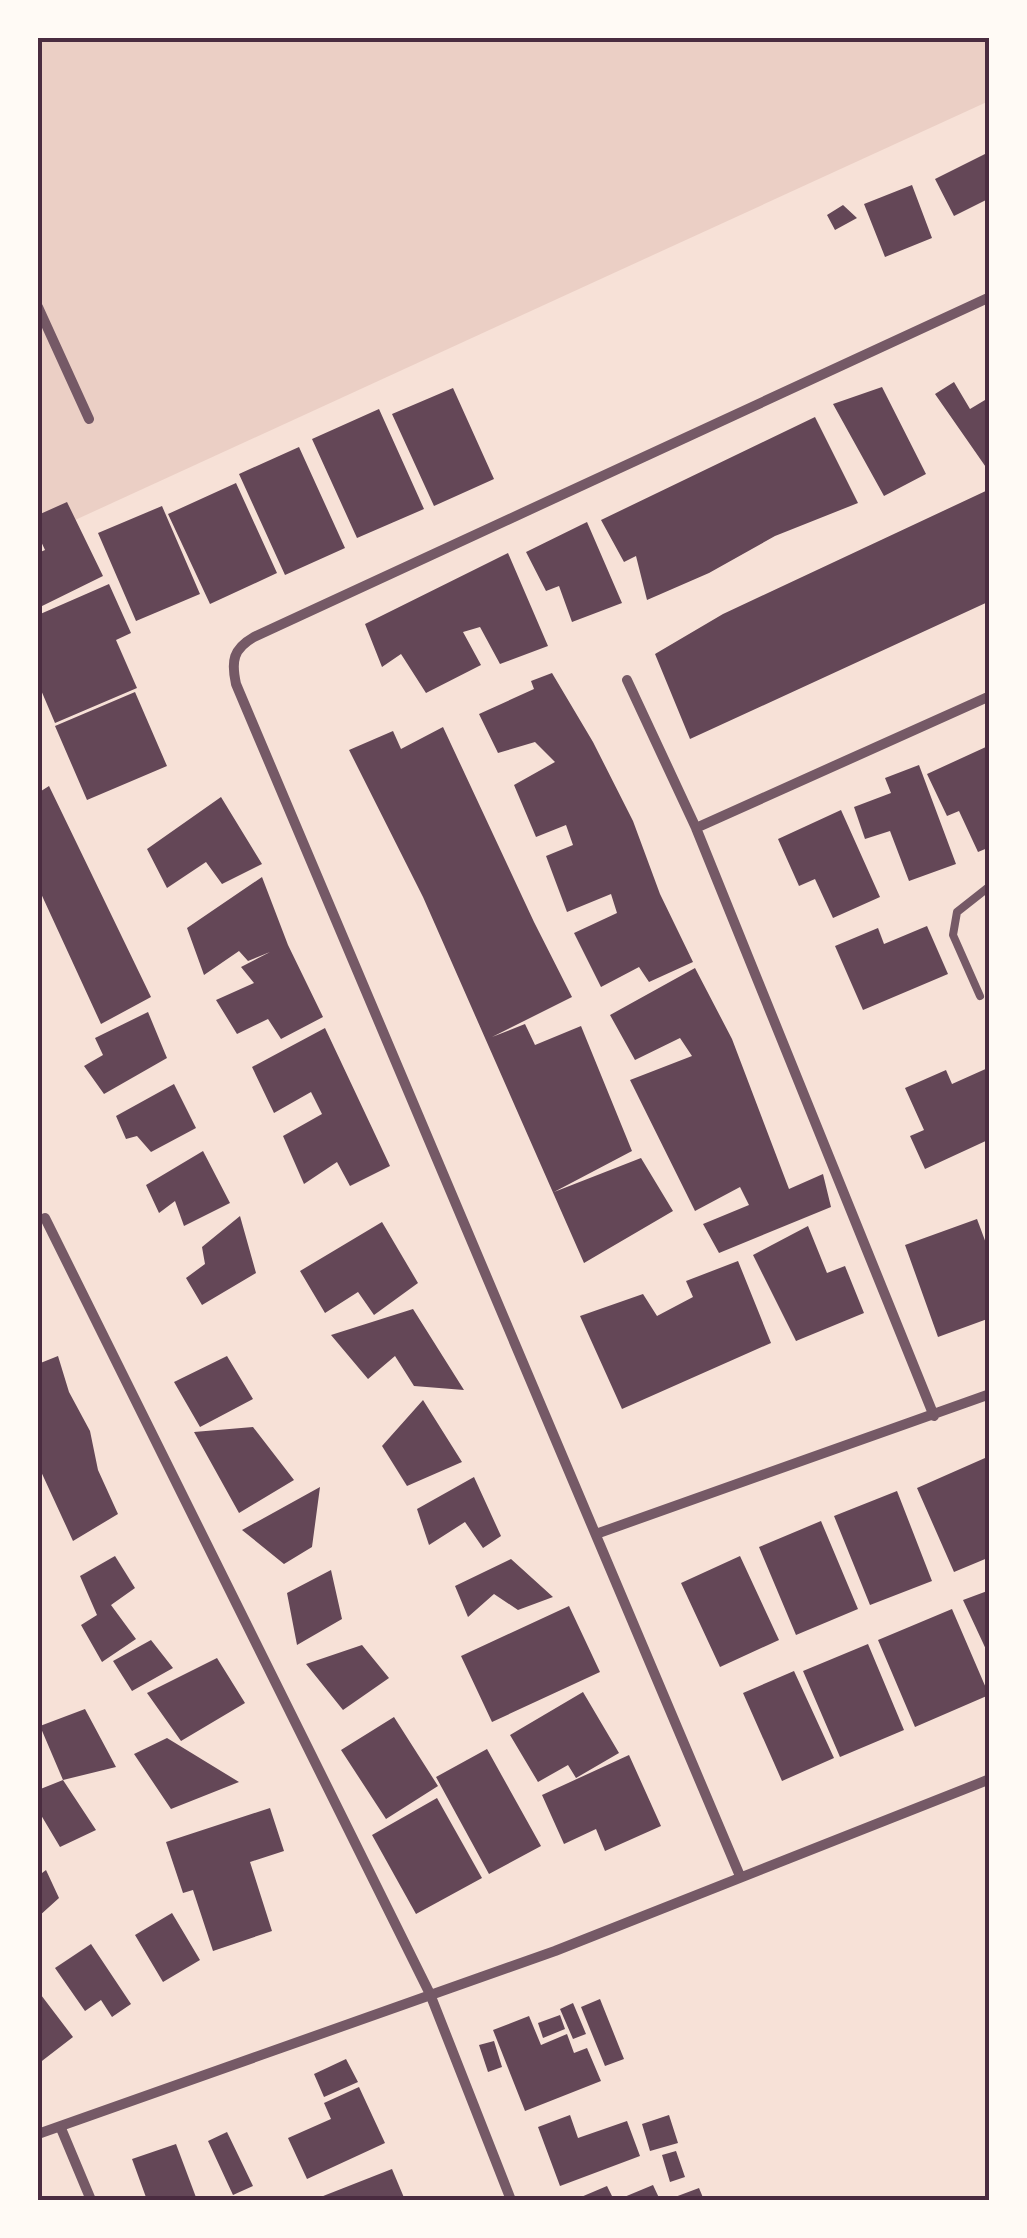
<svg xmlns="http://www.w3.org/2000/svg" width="1027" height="2238" viewBox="0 0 1027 2238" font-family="'IBM Plex Serif',serif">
  <rect width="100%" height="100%" fill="#f7e1d7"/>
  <path fill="#ebcfc5" d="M38 38H989V101L38 537Z"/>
  <path fill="#644757" d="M985 154 990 163V198L954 216 935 179Z
    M912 185 932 238 885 257 864 204Z
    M843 205 857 218 835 230 827 215Z
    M954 382 970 409 990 397V473L935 394Z
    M882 387 926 474 884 496 833 404Z
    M453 388 494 479 434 506 392 414Z
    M379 409 424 509 357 538 312 439Z
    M815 417 858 503 775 536 709 573 647 600 636 556 624 562 601 520Z
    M299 447 345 548 285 575 239 474Z
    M236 483 277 573 210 604 168 514Z
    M990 489V601L690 739 655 654 723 614Z
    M67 502 103 576 38 608V553L45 550 38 535V515Z
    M162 506 200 594 136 621 98 533Z
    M587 522 622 603 572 622 559 586 546 591 526 552Z
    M508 553 548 646 500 664 480 627 463 632 481 665 426 693 401 654 382 667 365 624Z
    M109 584 131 633 116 640 137 688 55 723 38 683V615Z
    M552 673 593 742 633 821 660 894 693 962 649 982 639 967 601 987 574 933 617 913 611 894 567 912 546 856 573 845 566 825 536 837 514 785 555 762 535 742 498 753 479 714 534 689 531 681Z
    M135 692 167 766 87 800 55 726Z
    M443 727 534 922 572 997 492 1037 525 1024 535 1045 581 1026 632 1151 554 1192 641 1158 673 1211 584 1263 423 897 349 750 393 731 401 749Z
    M988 746 990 847 978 852 959 811 947 816 927 774Z
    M919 765 956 864 909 881 890 831 865 839 854 807 891 793 885 778Z
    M49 786 151 997 101 1024 38 887V793Z
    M221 797 262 864 222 884 206 862 167 888 147 849Z
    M841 810 880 897 833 918 815 879 799 886 778 839Z
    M262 877 288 945 323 1017 281 1039 268 1019 237 1034 216 1000 254 983 241 967 270 952 248 961 239 951 204 975 187 928Z
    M927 926 948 974 863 1010 835 946 878 928 884 944Z
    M695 968 732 1039 789 1189 823 1174 831 1207 719 1253 703 1224 749 1205 740 1187 695 1211 630 1080 692 1056 680 1038 635 1060 610 1015Z
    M148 1012 167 1058 104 1094 84 1066 103 1055 95 1038Z
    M325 1028 390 1166 350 1186 337 1162 304 1184 283 1136 322 1114 311 1092 274 1113 252 1067Z
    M990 1067V1139L925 1169 910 1136 924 1130 905 1088 946 1070 952 1084Z
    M174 1084 196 1128 151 1152 137 1136 126 1139 116 1116Z
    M203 1151 230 1203 184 1226 175 1201 159 1213 146 1185Z
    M240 1216 256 1273 202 1305 186 1278 205 1264 202 1247Z
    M977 1219 990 1254V1318L938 1337 905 1245Z
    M382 1222 418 1283 374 1315 358 1292 325 1313 300 1271Z
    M808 1226 827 1273 845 1266 864 1313 796 1341 753 1255Z
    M738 1261 771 1343 622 1409 580 1316 643 1294 657 1316 693 1297 686 1281Z
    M413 1309 464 1390 414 1386 395 1356 368 1379 331 1335Z
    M58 1356 69 1392 90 1431 98 1470 118 1514 73 1541 38 1465V1364Z
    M227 1356 253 1399 200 1427 174 1382Z
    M423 1400 462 1462 407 1486 382 1446Z
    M253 1427 294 1480 239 1513 194 1432Z
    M985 1458 990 1468V1557L954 1572 917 1488Z
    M474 1477 501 1536 483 1548 465 1522 429 1545 417 1509Z
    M320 1487 312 1547 284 1564 242 1530Z
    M897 1491 932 1581 870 1605 834 1516Z
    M821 1521 858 1609 796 1635 759 1547Z
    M115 1556 135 1588 111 1605 136 1639 102 1662 81 1625 97 1615 80 1576Z
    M740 1556 779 1640 720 1667 681 1583Z
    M511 1559 553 1597 518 1610 494 1594 468 1617 455 1586Z
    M331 1570 342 1619 297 1645 287 1593Z
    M990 1590V1658L963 1600Z
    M569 1606 600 1672 492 1722 461 1656Z
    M952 1609 989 1695 915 1727 878 1640Z
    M151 1640 173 1668 132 1691 113 1661Z
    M868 1644 904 1730 840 1757 803 1671Z
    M362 1645 389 1678 343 1710 306 1664Z
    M217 1658 245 1703 181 1741 147 1693Z
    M794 1671 834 1758 782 1781 743 1693Z
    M583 1692 619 1753 576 1778 568 1765 538 1782 510 1735Z
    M85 1709 116 1767 63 1780 96 1830 60 1847 38 1810V1790L63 1780 40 1726Z
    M394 1717 438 1786 386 1819 341 1750Z
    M167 1738 239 1782 171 1809 134 1754Z
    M487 1749 541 1846 489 1874 436 1777Z
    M629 1755 661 1826 605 1851 596 1829 564 1844 542 1795Z
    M437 1798 482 1878 416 1914 372 1835Z
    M270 1808 284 1851 250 1862 272 1931 213 1951 193 1890 183 1893 166 1842Z
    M46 1870 59 1898 38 1917V1876Z
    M172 1913 200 1960 163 1982 135 1935Z
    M91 1944 131 2004 112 2017 101 2000 85 2011 55 1968Z
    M38 1991 73 2037 38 2064Z
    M600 1999 624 2059 605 2066 581 2007Z
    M573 2003 586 2034 573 2039 560 2009Z
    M560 2015 565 2029 543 2038 538 2023Z
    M529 2016 541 2045 567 2034 574 2053 587 2048 601 2081 525 2111 493 2030Z
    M494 2041 502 2067 488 2072 479 2045Z
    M346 2059 358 2082 324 2097 314 2074Z
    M359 2087 385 2143 307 2179 288 2138 331 2119 324 2103Z
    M570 2115 578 2138 627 2121 640 2156 560 2186 538 2127Z
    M669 2115 678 2143 650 2151 642 2124Z
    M227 2132 253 2186 233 2195 208 2141Z
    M176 2144 197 2200H147L132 2159Z
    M676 2151 685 2177 670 2182 662 2155Z
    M392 2169 405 2200H313Z
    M653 2185 660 2200H617Z
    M607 2186 614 2200H574Z
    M699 2188 704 2200H667Z"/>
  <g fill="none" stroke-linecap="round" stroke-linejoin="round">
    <path stroke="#755966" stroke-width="8" d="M980 996 953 935 957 912 990 886"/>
    <path stroke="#755966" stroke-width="10" d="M38 307 89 419
      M627 680 696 828 934 1416
      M696 828 990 696
      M45 1218 430 1994 511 2200
      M596 1534 990 1394
      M740 1876 236 684C231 661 233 649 254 637L990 297
      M60 2126 91 2200
      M38 2134 555 1951 990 1779"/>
  </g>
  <rect width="1027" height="2238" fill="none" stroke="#fffaf5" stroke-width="80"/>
  <rect x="40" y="40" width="947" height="2158" fill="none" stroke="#4a2c40" stroke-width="4"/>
</svg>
